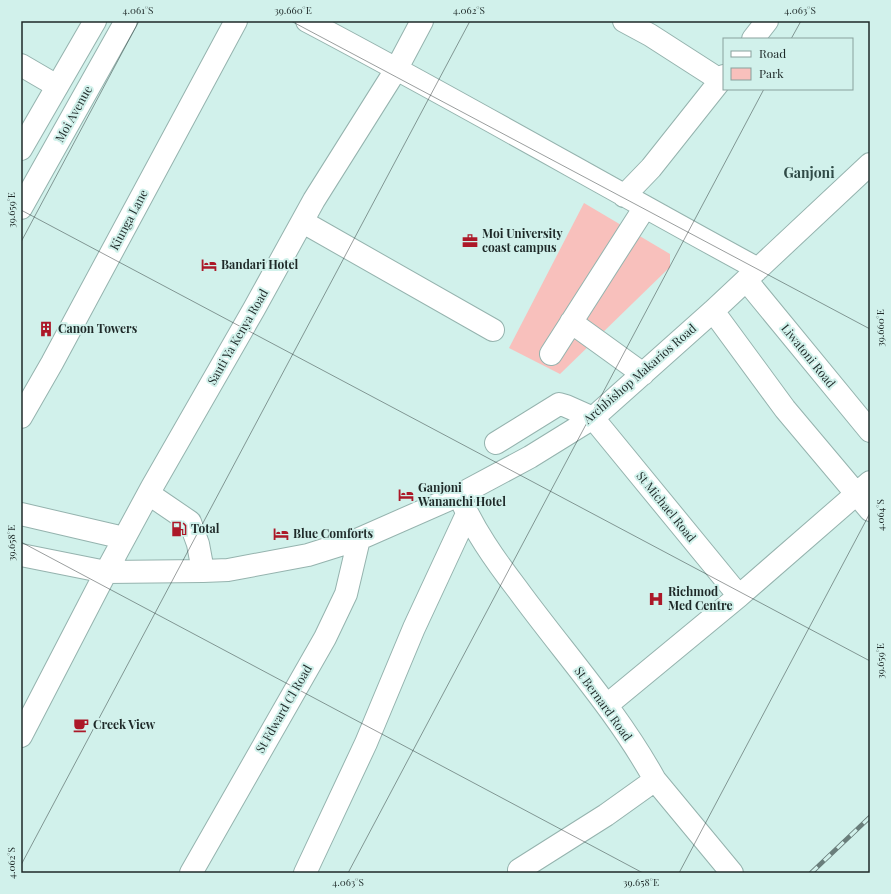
<svg xmlns="http://www.w3.org/2000/svg" width="891" height="894" viewBox="0 0 891 894" font-family="'Playfair Display',serif">
  <rect width="100%" height="100%" fill="#d1f1eb"/>
  <path fill="#f8c0bc" d="M584 203 670 254V267L560 374 509 348Z"/>
  <g fill="none" stroke-linecap="round" stroke-linejoin="round">
    <defs>
      <path id="minor" d="M307 21C459 101 607 187 758 269
        M624 21 650 35 720 80
        M753 39 767 21
        M21 65 57 86
        M624 196 651 168 724 76
        M303 222 493 330
        M746 280 870 431
        M713 311 785 409 870 510
        M571 322 643 374
        M551 354 645 207
        M21 417 52 363 236 21
        M496 443 559 404 566 406 593 418 739 596
        M149 494 190 522 198 544 203 571
        M459 495C473 529 495 560 518 590 564 653 617 711 655 780L606 815 519 870
        M21 514 124 538
        M21 555 106 572 203 571 228 570 308 555 359 539 459 495 530 457 593 418 713 311 870 164
        M607 705 739 596 870 482
        M21 736 106 572 152 487 254 309 314 200 397 68 422 21
        M655 780 732 873
        M191 873 325 638 346 594 359 539
        M305 873 366 743 414 628 467 514"/>
      <path id="major" d="M21 149 95 21
        M21 208 126 21"/>
    </defs>
    <use href="#minor" stroke="#95b3ae" stroke-width="24"/>
    <use href="#major" stroke="#95b3ae" stroke-width="24"/>
    <use href="#minor" stroke="#fff" stroke-width="22"/>
    <use href="#major" stroke="#fff" stroke-width="22"/>
    <defs>
      <path id="rail" d="M811 873 870 817"/>
    </defs>
    <use href="#rail" stroke="#6a7e7b" stroke-width="4.5"/>
    <use href="#rail" stroke="#d1f1eb" stroke-width="3" stroke-dasharray="9" stroke-linecap="butt"/>
  </g>
  <path fill="none" stroke="#1e2928" stroke-width="1" stroke-opacity="0.45" d="M291 21 870 329M791 39 801 21M21 210 870 661M21 242 139 21M21 542 643 873M21 865 470 21M348 873 764 89M679 873 870 513"/>
  <defs>
    <symbol id="office-bare" viewBox="-9 -9 18 18"><path d="M-6-3h4V-5.5h4V-3h4V5H-6ZM-1-4.5V-3h2v-1.5ZM-6 0V1H6V0Z" fill="#ac1828" stroke="#d1f1eb" stroke-width="2.5" paint-order="stroke"/></symbol>
    <symbol id="hotel-bare" viewBox="-9 -9 18 18"><path d="M-6-4.5h1.5V1H6V5H4.5V3h-9V5H-6ZM-4 0a1.8 1.8 0 1 1 3.6 0ZM.5 0V-2.5h3Q6-2.5 6 0Z" fill="#ac1828" stroke="#d1f1eb" stroke-width="2.5" paint-order="stroke"/></symbol>
    <symbol id="building-bare" viewBox="-9 -9 18 18"><path d="M-4-6H4V6H1V3H-1V6H-4ZM-2.5-4.3h1.7v1.8h-1.7ZM.8-4.3h1.7v1.8H.8ZM-2.5-1h1.7V.8h-1.7ZM.8-1h1.7V.8H.8Z" fill="#ac1828" stroke="#d1f1eb" stroke-width="2.5" paint-order="stroke"/></symbol>
    <symbol id="fuel-bare" viewBox="-9 -9 18 18"><path d="M-5.5-6h7V0h2V4h1.3V-2.5L3-4.5l.8-.8L6-3V5H2.5V1h-1V6h-7ZM-4.2-4.7v3.2H.2V-4.7Z" fill="#ac1828" stroke="#d1f1eb" stroke-width="2.5" paint-order="stroke"/></symbol>
    <symbol id="hospital-bare" viewBox="-9 -9 18 18"><path d="M-5-5h3v3.5h4V-5h3V5h-3V1.5h-4V5h-3Z" fill="#ac1828" stroke="#d1f1eb" stroke-width="2.5" paint-order="stroke"/></symbol>
    <symbol id="cafe-bare" viewBox="-9 -9 18 18"><path d="M-5.5-4.5H6V0H3Q3 3.5 0 3.5H-2.5Q-5.5 3.5-5.5 0ZM3-3.2v2h1.7v-2ZM-6 4.5H4V6H-6Z" fill="#ac1828" stroke="#d1f1eb" stroke-width="2.5" paint-order="stroke"/></symbol>
  </defs>
  <g fill-rule="evenodd">
    <use href="#office-bare" x="459" y="230" width="22" height="22"/>
    <use href="#hotel-bare" x="198" y="254" width="22" height="22"/>
    <use href="#building-bare" x="35" y="318" width="22" height="22"/>
    <use href="#hotel-bare" x="395" y="484" width="22" height="22"/>
    <use href="#fuel-bare" x="168" y="518" width="22" height="22"/>
    <use href="#hotel-bare" x="270" y="523" width="22" height="22"/>
    <use href="#hospital-bare" x="645" y="588" width="22" height="22"/>
    <use href="#cafe-bare" x="70" y="714" width="22" height="22"/>
  </g>
  <g text-anchor="middle" stroke-width="4" stroke-linejoin="round" paint-order="stroke">
    <g font-size="12" fill="#1e2928" stroke="#d1f1eb">
      <text transform="translate(74 114) rotate(-61)" y="4">Moi Avenue</text>
      <text transform="translate(129 220) rotate(-62)" y="4">Kiunga Lane</text>
      <text transform="translate(238 337) rotate(-60)" y="4">Sauti Ya Kenya Road</text>
      <text transform="translate(808 356) rotate(51)" y="4">Liwatoni Road</text>
      <text transform="translate(640 374) rotate(-41)" y="4">Archbishop Makarios Road</text>
      <text transform="translate(666 507) rotate(51)" y="4">St Michael Road</text>
      <text transform="translate(603 704) rotate(54)" y="4">St Bernard Road</text>
      <text transform="translate(284 709) rotate(-60)" y="4">St Fdward Cl Road</text>
    </g>
    <g font-size="12" font-weight="bold" fill="#1e2928" stroke="#d1f1eb" text-anchor="start">
      <text x="482" y="238">Moi University<tspan x="482" dy="14">coast campus</tspan></text>
      <text x="221" y="269">Bandari Hotel</text>
      <text x="58" y="333">Canon Towers</text>
      <text x="418" y="492">Ganjoni<tspan x="418" dy="14">Wananchi Hotel</tspan></text>
      <text x="191" y="533">Total</text>
      <text x="293" y="538">Blue Comforts</text>
      <text x="668" y="596">Richmod<tspan x="668" dy="14">Med Centre</tspan></text>
      <text x="93" y="729">Creek View</text>
    </g>
    <g font-size="14" font-weight="bold" fill="#304b47" stroke="#d1f1eb">
      <text x="809" y="178">Ganjoni</text>
    </g>
  </g>
  <rect width="891" height="894" fill="none" stroke="#d1f1eb" stroke-width="44"/>
  <rect x="723" y="38" width="130" height="52" fill="#d1f1eb" stroke="#89a19d"/>
  <rect x="731" y="51" width="20" height="6" fill="#ffffff" stroke="#89a19d"/>
  <text x="759" y="58" font-size="12" fill="#1e2928">Road</text>
  <rect x="731" y="68" width="20" height="12" fill="#f8c0bc" stroke="#89a19d"/>
  <text x="759" y="78" font-size="12" fill="#1e2928">Park</text>
  <rect x="22" y="22" width="847" height="850" fill="none" stroke="#1e2928" stroke-width="1.5"/>
  <g font-size="10" text-anchor="middle" fill="#1e2928">
    <text x="138" y="14">4.061°S</text>
    <text x="293" y="14">39.660°E</text>
    <text x="469" y="14">4.062°S</text>
    <text x="800" y="14">4.063°S</text>
    <text transform="translate(11 210) rotate(-90)" y="4">39.659°E</text>
    <text transform="translate(880 328) rotate(-90)" y="4">39.660°E</text>
    <text transform="translate(880 515) rotate(-90)" y="4">4.064°S</text>
    <text transform="translate(11 543) rotate(-90)" y="4">39.658°E</text>
    <text transform="translate(880 661) rotate(-90)" y="4">39.659°E</text>
    <text transform="translate(11 863) rotate(-90)" y="4">4.062°S</text>
    <text x="348" y="886">4.063°S</text>
    <text x="641" y="886">39.658°E</text>
  </g>
</svg>
